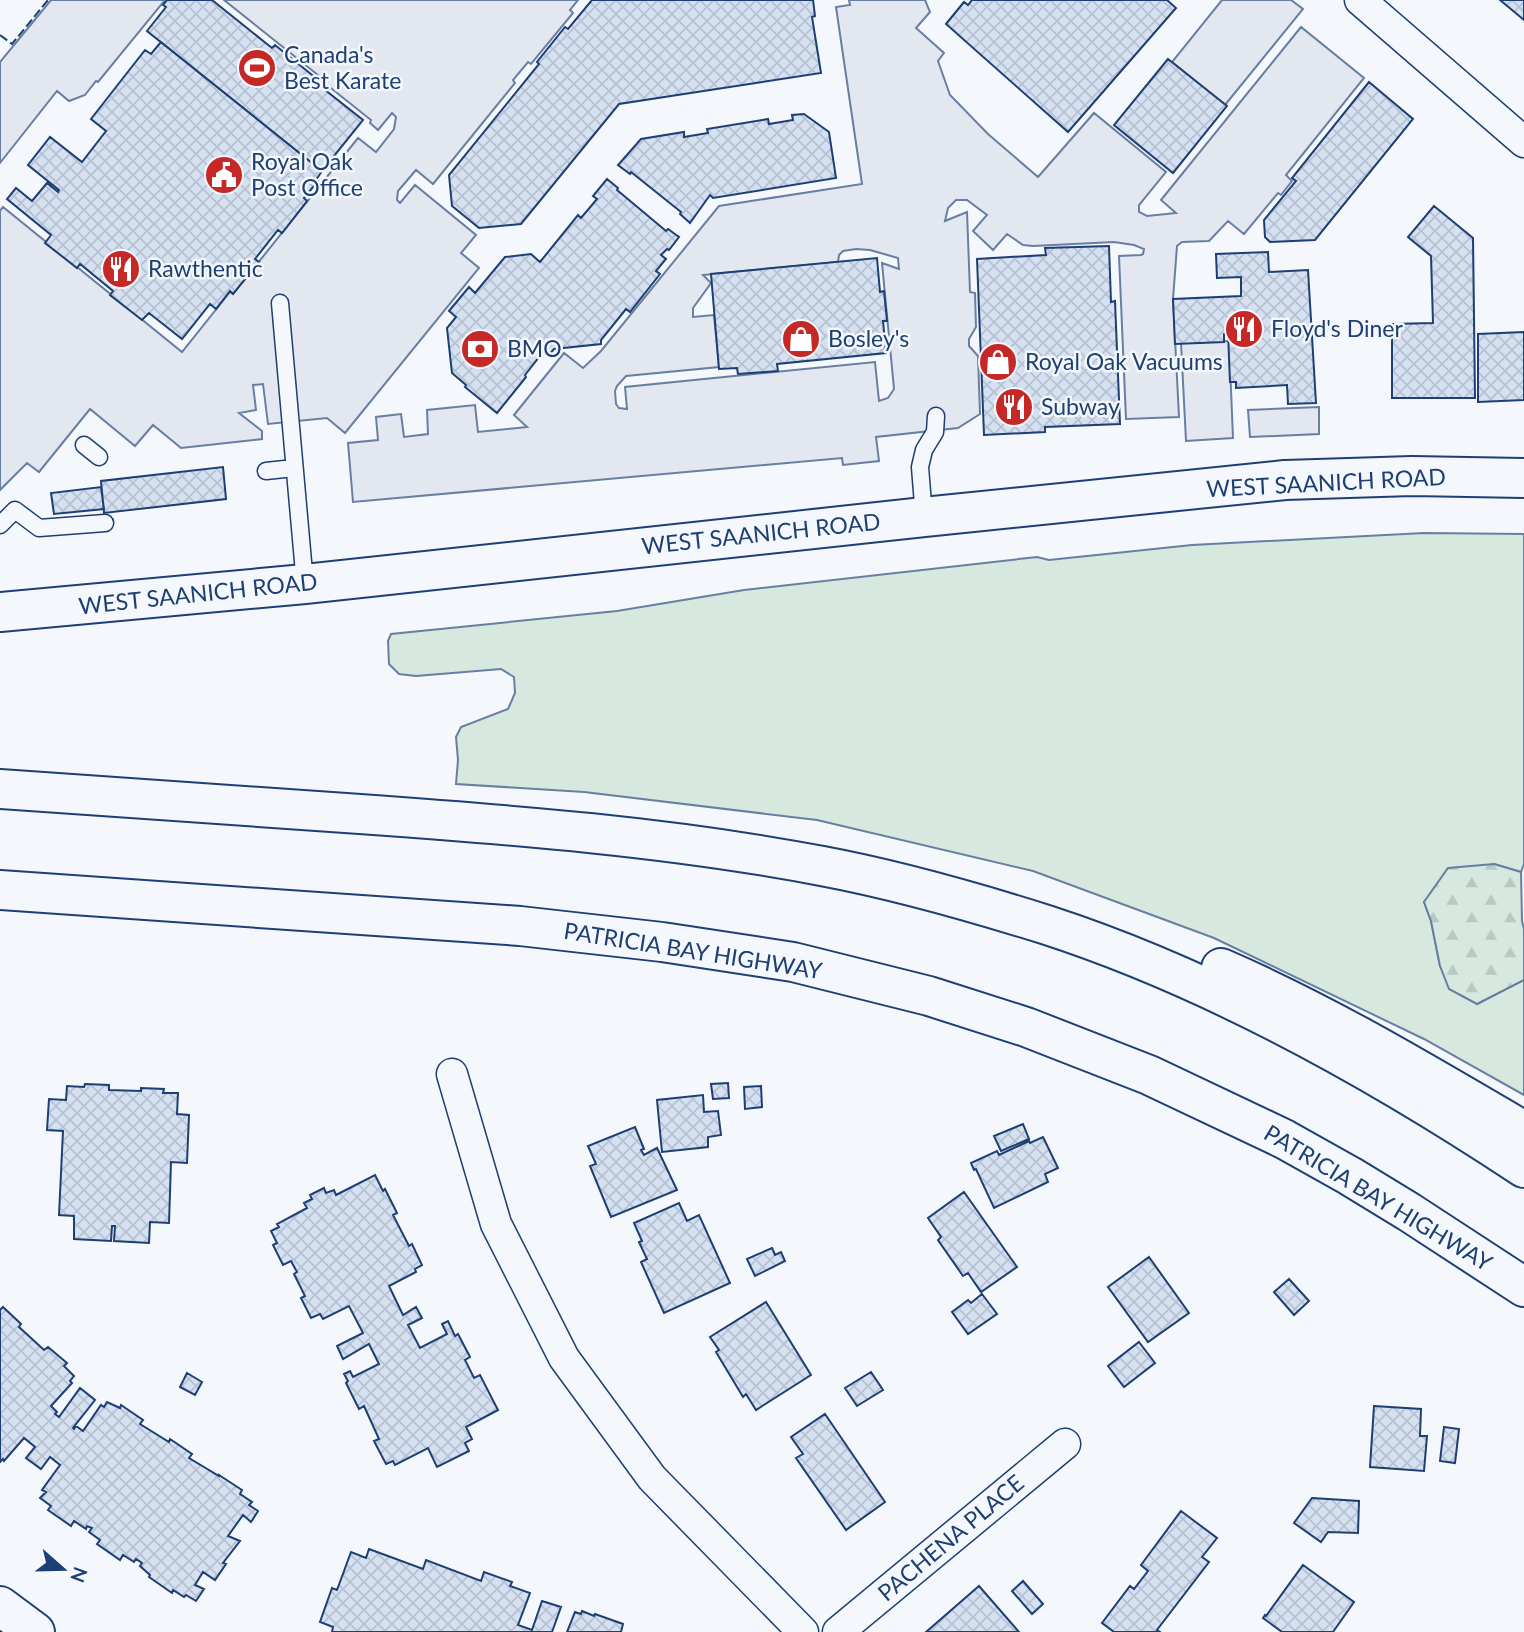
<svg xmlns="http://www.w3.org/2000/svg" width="1524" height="1632" viewBox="0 0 1524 1632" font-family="Lato,sans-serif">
  <defs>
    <pattern id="forest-firs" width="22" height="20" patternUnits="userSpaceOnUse" patternTransform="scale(1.75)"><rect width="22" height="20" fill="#d7e8df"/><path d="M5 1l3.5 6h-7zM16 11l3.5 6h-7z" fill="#b8c8c3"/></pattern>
    <pattern id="building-cross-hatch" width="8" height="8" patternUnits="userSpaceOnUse" patternTransform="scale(1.75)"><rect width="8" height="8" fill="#d5e0f0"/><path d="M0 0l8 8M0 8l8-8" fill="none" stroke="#b6c1d1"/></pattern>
  </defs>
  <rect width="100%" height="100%" fill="#f4f7fb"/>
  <path fill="#d7e8df" stroke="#687fa3" stroke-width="2" d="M1424 533 1524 534V864L1521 872 1494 864 1424 902 1431 921 1440 966 1477 1004 1524 980V1095L1424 1039 1214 938 1033 871 817 820 584 792 456 784 458 760 456 737 461 727 508 709 515 693 514 677 501 669 416 676 399 674 389 664 388 641 391 634 617 611 744 590 1037 557 1049 560 1192 545Z"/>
  <path fill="url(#forest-firs)" stroke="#687fa3" stroke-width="2" d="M1494 864 1521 872 1522 921 1524 929V980L1477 1004 1449 989 1440 966 1431 921 1424 902 1448 868Z"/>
  <path fill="#e3e8f0" stroke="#687fa3" stroke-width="2" fill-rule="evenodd" d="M51 0H165L98 82 96 81 85 95 69 101 57 91 0 163V62Z
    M224 0H578L570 10 573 13 531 64 528 62 513 80 515 83 433 184 416 170 398 191 397 200 400 203 415 185 476 235 461 253 479 268 345 433 327 418 268 424 263 384 253 385 256 410 239 413 262 431V439L181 448 153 425 135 446 90 409 39 472 27 463 0 490V211L3 207 182 352 230 292 233 294 358 138 376 152 394 129 396 117 392 113 378 130 370 123 371 120 322 81 323 79Z
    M849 0H925L930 12 916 28 944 53 938 61 950 95 988 134 1038 177 1094 113 1166 172 1139 205V212L1147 216 1176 213 1161 200 1301 27 1364 78 1286 175 1292 181 1281 195 1278 193 1244 234 1228 221 1209 241 1182 242 1177 246 1173 299 1179 417 1126 419 1119 256 1141 255 1143 254 1144 249 1134 245 1114 242 1033 246 1023 245 1007 234 993 250 973 231 987 215 967 200H956L948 208 945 221 967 212 970 292 975 293 976 327 969 339V346L978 356 980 414 958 428 876 437 879 461 843 465 842 458 353 502 348 443 378 440 376 417 401 414 404 437 428 434 427 410 475 405 478 432 527 427 514 415 564 353 583 368 601 351 719 206 862 184 836 7 850 5ZM856 249 870 250 898 258 899 269 882 263 894 389 888 398 879 401 875 362 625 387 627 409 619 408 616 404 615 391 617 386 626 376 719 367 714 315 693 317V308L711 283 703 275 838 262 839 255 843 251Z
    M1222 0H1291L1303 9 1225 105 1172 62Z
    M1229 341 1233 438 1186 441 1181 343Z
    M1319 407V434L1250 437 1248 410Z"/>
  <path fill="url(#building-cross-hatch)" stroke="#1d3f73" stroke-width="2" d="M167 0H212L272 48 275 45 317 79 315 82 363 120 322 171 147 31 166 7 163 5Z
    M592 0H813L815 16 812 17 821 73 619 104 521 224 479 228 452 206 449 175 539 64 537 62 565 27 568 29Z
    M972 0H1167L1176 8 1068 132 946 24 964 2 968 5Z
    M1500 0H1524V20Z
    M161 42 322 171 316 180 318 181 304 198 307 201 282 233 278 230 255 259 259 262 233 294 230 291 216 309 210 304 182 339 149 313 142 320 110 295 113 291 80 264 77 268 45 243 51 235 7 199 16 188 32 201 47 183 58 192 59 190 28 165 50 137 82 162 106 131 91 119 145 50 151 54Z
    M1168 59 1227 106 1173 173 1114 125Z
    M1369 82 1413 119 1315 240 1270 242 1265 237 1264 220 1296 181 1292 178Z
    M804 114 829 132 836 178 713 198 710 195 690 223 680 214 681 212 631 172 630 174 618 165 641 139 684 132V137L708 133 707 129 768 119 769 124 793 120 792 115Z
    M607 179 618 188 617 190 666 231 668 229 679 237 669 250 667 249 661 255 666 259 656 271 660 274 630 312 626 309 601 340V344L554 349 549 355 544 351 525 375 526 377 497 413 465 387 466 385 452 373 447 328 456 317 449 311 469 287 475 293 505 257 531 254 540 262 578 215 581 218 597 199 593 196Z
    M1434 206 1473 238 1475 398H1392V324L1433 323 1431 256 1408 237Z
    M1109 246 1111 302 1115 301 1120 424 1045 427V432L984 435 977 259 1046 255 1045 248Z
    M1268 252 1269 272 1308 270 1316 403 1288 404 1287 385 1236 388V382H1230L1228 333 1224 334V342L1175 344 1173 299 1241 296V277L1217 278 1216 254Z
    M877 258 880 292 884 291 887 321H883L886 353 777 364 778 371 738 374 737 368 719 369 711 274Z
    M1524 332V400L1478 402V334Z
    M223 467 226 499 104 513 101 481Z
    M101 487 104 509 54 514 51 493Z
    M728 1083 729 1098 713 1099 711 1084Z
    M85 1084 109 1085V1090L141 1091V1088L164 1089 163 1093H178L177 1114 189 1115 187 1163 171 1162 169 1223 150 1222 149 1243 114 1241 115 1226H112L111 1241 74 1239V1216L59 1215 63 1131 47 1130 49 1099 66 1100 67 1086 84 1087Z
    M761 1086 762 1107 745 1109 744 1087Z
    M703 1095 704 1112 718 1111 721 1135 708 1137V1147L662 1152 657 1100Z
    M1023 1124 1029 1139 1001 1151 994 1136Z
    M635 1127 644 1149 641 1150 644 1155 657 1148 677 1190 611 1217 590 1166 596 1164 588 1146Z
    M1043 1137 1058 1168 1045 1174 1048 1182 994 1208 976 1169 974 1170 971 1163 997 1151 999 1155 1029 1141 1030 1143Z
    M375 1175 383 1191 385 1189 397 1213 393 1215 409 1246 412 1244 422 1265 415 1269 416 1272 389 1286 403 1315 416 1307 422 1318 408 1325 420 1348 447 1334 442 1324 448 1321 455 1336 458 1334 470 1357 465 1360 474 1378 480 1375 498 1410 466 1427 472 1439 465 1443 469 1451 437 1467 428 1448 395 1465 393 1461 386 1464 374 1441 379 1439 364 1406 359 1409 346 1383 348 1381 344 1374 350 1371 353 1377 379 1364 369 1344 343 1359 337 1346 363 1333 349 1306 323 1319 320 1314 311 1318 301 1298 305 1296 294 1274 297 1272 291 1261 283 1265 273 1245 277 1243 271 1231 279 1227 277 1224 307 1208 304 1203 312 1199 310 1195 324 1188 326 1193 334 1190 336 1195Z
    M964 1192 1017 1267 981 1292 968 1273 963 1276 938 1240 941 1237 928 1218Z
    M679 1203 687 1221 699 1215 730 1283 664 1313 641 1262 647 1259 639 1242 642 1241 634 1223Z
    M772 1248 775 1255 781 1252 785 1261 755 1276 747 1259Z
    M1149 1257 1189 1313 1148 1342 1108 1287Z
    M1289 1279 1309 1301 1294 1315 1274 1292Z
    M982 1294 997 1314 968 1334 952 1312 968 1300 971 1303Z
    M766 1302 811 1375 756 1410 746 1394 743 1397 716 1352 719 1350 710 1337Z
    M3 1307 21 1324 19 1327 44 1350 48 1347 67 1363 64 1366 74 1376 70 1381 72 1383 51 1406 57 1412 55 1414 59 1417 80 1388 95 1400 73 1428 74 1429 76 1426 83 1431 101 1405 104 1407 107 1402 120 1408 121 1405 143 1420 140 1424 169 1442 170 1439 192 1454 189 1458 219 1476V1475L242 1490 240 1494 252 1502 249 1505 258 1511 251 1522 243 1515 228 1536 240 1541 223 1563 226 1564 215 1580 203 1572 195 1585 204 1589 196 1601 186 1595 184 1597 173 1590 172 1593 149 1577 150 1575 140 1566 142 1563 136 1559 134 1562 123 1555 120 1560 97 1544 100 1540 89 1532 92 1528 87 1526 86 1529 74 1521 71 1526 48 1510 51 1506 40 1498 46 1492 42 1490 60 1465 50 1457 41 1469 26 1458 35 1447 24 1438 4 1461 3 1459 0 1462V1310Z
    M1139 1342 1155 1363 1124 1387 1108 1366Z
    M871 1372 883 1390 857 1406 845 1388Z
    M187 1373 202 1382 195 1395 180 1387Z
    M1374 1406 1421 1409 1420 1436H1427L1424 1471 1370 1467Z
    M825 1414 885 1502 846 1530 796 1458 803 1454 791 1437Z
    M1444 1427 1459 1429 1455 1463 1440 1461Z
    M1312 1498 1359 1501 1358 1533 1328 1532 1321 1542 1294 1523Z
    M1181 1511 1217 1538 1202 1557 1209 1562 1157 1630 1160 1632H1114L1102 1623 1130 1586 1134 1589 1148 1571 1141 1565Z
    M369 1549 423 1569 426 1560 481 1581 484 1572 512 1582 510 1586 530 1593 518 1625 532 1630 542 1601 561 1607 552 1632H332L333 1627 320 1622 332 1588 337 1590 351 1552 366 1558Z
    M1303 1565 1354 1602 1333 1632H1282L1263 1618 1265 1615 1266 1616Z
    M1023 1581 1043 1604 1032 1614 1012 1591Z
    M979 1586 1019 1632H926Z
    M582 1611 594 1616 595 1614 623 1624 621 1632H567L575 1612 581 1614Z"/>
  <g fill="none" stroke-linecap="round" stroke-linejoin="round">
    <defs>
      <path id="lane" d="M280 303 305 584
        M84 445 99 457
        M266 471 294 468
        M924 517 920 467 924 450 935 432 936 416
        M0 525 15 510 39 528 105 523"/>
      <path id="street" d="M1360 0 1524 142
        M452 1074 496 1224 564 1358 652 1478 803 1632
        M838 1632 1065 1444"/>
      <path id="secondary" d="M0 612 305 584 924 517 1285 480 1412 476 1524 478
        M0 1606 35 1632"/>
      <path id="highway" d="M0 789C120 797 240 805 360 814 514 825 670 837 822 866 897 880 974 902 1047 925 1213 979 1379 1072 1524 1168
        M0 890 520 926 662 942 793 962 929 996 1026 1027 1149 1075 1284 1139 1350 1176 1409 1212 1524 1287
        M1221 968C1327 1014 1425 1073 1524 1131"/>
    </defs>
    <use href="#lane" stroke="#1d3f73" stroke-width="19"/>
    <use href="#street" stroke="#1d3f73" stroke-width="33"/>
    <use href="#secondary" stroke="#1d3f73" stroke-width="42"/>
    <use href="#highway" stroke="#1d3f73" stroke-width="42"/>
    <use href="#lane" stroke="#f4f7fb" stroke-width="16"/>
    <use href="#street" stroke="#f4f7fb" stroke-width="30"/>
    <use href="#secondary" stroke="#f4f7fb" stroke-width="38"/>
    <use href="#highway" stroke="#f4f7fb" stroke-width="38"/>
    <path stroke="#1d3f73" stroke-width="2" stroke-dasharray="9 3.5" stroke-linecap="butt" d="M0 35 12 44 48 0"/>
  </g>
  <defs>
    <symbol id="stadium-disc" viewBox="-11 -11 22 22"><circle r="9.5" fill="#c62828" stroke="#f4f7fb"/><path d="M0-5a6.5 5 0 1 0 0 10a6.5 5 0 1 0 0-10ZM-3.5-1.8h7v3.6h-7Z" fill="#fff"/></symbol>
    <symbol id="civic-disc" viewBox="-11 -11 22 22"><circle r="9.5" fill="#c62828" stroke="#f4f7fb"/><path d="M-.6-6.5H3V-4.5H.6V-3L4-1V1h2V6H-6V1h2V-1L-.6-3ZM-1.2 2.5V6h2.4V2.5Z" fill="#fff"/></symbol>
    <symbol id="restaurant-disc" viewBox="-11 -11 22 22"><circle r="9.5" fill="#c62828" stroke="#f4f7fb"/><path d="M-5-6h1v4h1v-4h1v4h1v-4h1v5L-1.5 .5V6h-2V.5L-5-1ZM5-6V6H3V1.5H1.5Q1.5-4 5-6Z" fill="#fff"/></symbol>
    <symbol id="shop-disc" viewBox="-11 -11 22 22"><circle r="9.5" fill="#c62828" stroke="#f4f7fb"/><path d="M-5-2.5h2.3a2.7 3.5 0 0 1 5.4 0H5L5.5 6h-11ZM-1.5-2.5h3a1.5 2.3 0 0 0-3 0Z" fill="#fff"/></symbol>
    <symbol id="bank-disc" viewBox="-11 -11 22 22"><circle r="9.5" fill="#c62828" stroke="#f4f7fb"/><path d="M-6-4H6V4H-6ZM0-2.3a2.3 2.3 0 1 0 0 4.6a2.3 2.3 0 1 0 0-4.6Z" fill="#fff"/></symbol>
  </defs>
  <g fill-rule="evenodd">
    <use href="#stadium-disc" x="235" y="46" width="44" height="44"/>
    <use href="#civic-disc" x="202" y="153" width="44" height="44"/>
    <use href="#restaurant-disc" x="99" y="247" width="44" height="44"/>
    <use href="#restaurant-disc" x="1222" y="307" width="44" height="44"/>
    <use href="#shop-disc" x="779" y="317" width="44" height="44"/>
    <use href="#bank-disc" x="458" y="327" width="44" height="44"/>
    <use href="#shop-disc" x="976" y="340" width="44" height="44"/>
    <use href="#restaurant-disc" x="992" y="385" width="44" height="44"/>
  </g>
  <g text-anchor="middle" stroke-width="5" stroke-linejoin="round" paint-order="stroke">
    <g font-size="23" fill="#1d3f73" stroke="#f4f7fb" text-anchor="start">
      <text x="284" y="63">Canada's<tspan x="284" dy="26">Best Karate</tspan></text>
      <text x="251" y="170">Royal Oak<tspan x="251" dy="26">Post Office</tspan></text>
      <text x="148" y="277">Rawthentic</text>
      <text x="1271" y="337">Floyd's Diner</text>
      <text x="828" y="347">Bosley's</text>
      <text x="507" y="357">BMO</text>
      <text x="1025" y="370">Royal Oak Vacuums</text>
      <text x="1041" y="415">Subway</text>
    </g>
    <g font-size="23" fill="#1d3f73" stroke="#f4f7fb">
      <text transform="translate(1326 483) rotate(-3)" y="8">WEST SAANICH ROAD</text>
      <text transform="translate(761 534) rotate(-6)" y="8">WEST SAANICH ROAD</text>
      <text transform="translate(198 594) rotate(-6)" y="8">WEST SAANICH ROAD</text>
      <text transform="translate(693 951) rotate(9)" y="8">PATRICIA BAY HIGHWAY</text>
      <text transform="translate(1378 1198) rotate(31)" y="8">PATRICIA BAY HIGHWAY</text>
      <text transform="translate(951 1538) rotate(-40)" y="8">PACHENA PLACE</text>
    </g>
  </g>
  <g transform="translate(63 1569) rotate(110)" stroke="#f4f7fb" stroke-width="5" paint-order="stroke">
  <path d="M0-5L12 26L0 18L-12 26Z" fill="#1d3f73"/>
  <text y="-10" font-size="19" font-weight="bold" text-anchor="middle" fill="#1d3f73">N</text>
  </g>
</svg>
